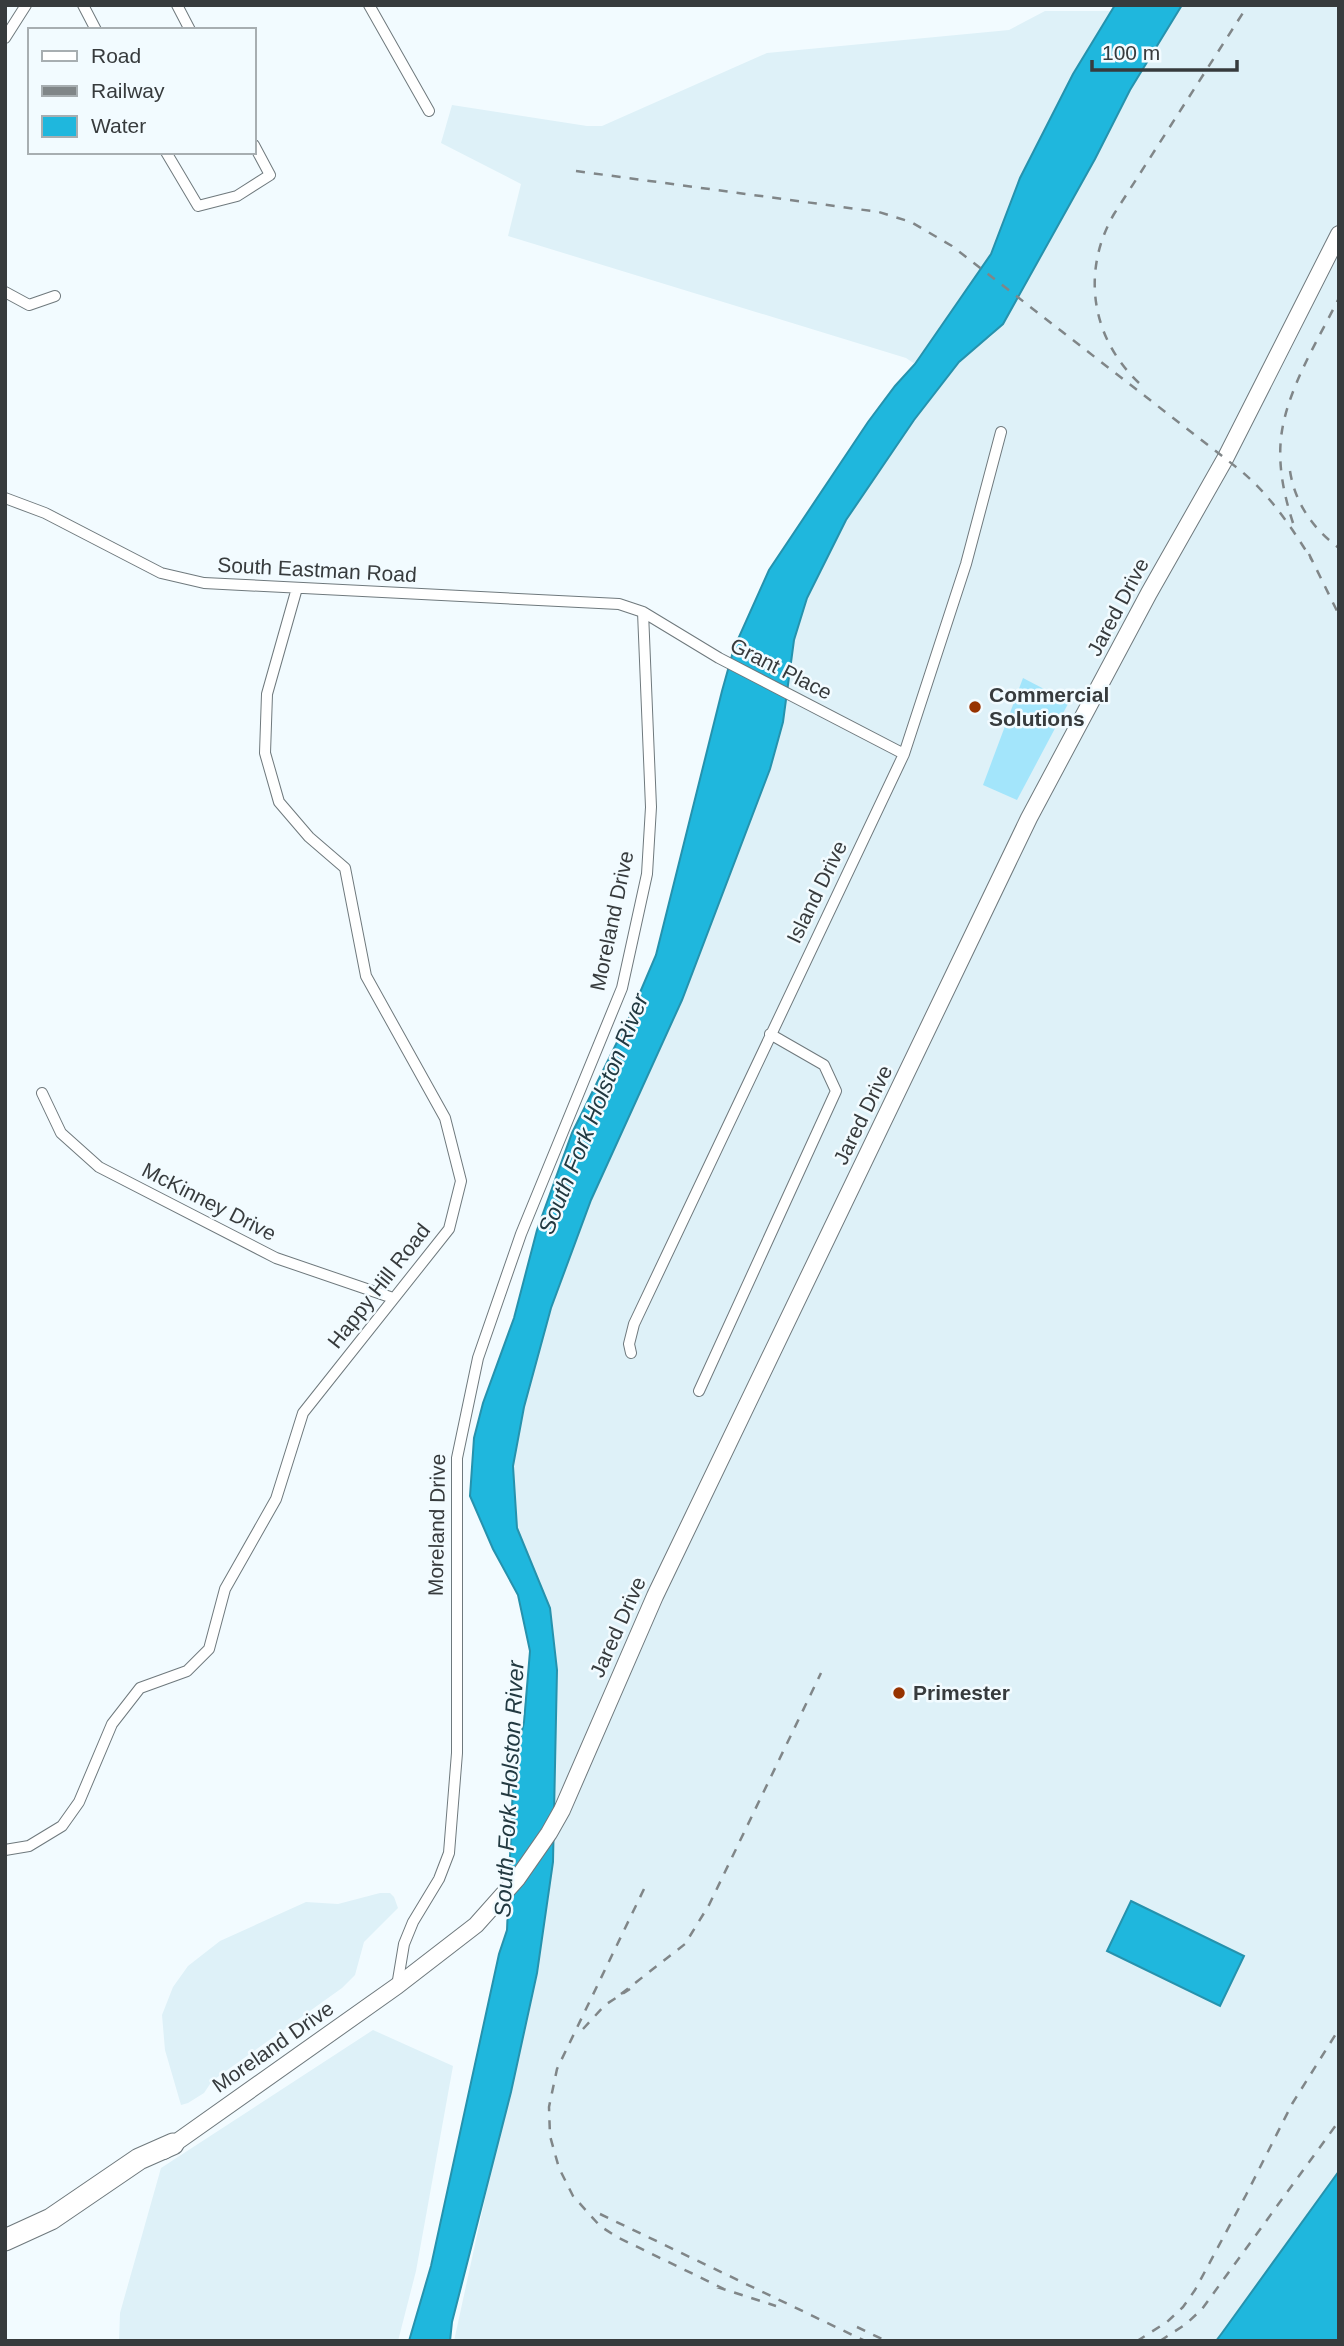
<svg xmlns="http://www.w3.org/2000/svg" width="1344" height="2346" viewBox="0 0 1344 2346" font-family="Helvetica,sans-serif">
  <rect width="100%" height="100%" fill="#f2fbff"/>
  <path fill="#def1f8" d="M1182 5H1339V2184L1228 2341H454L543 1932 550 1608 517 1528 513 1466 524 1407 551 1308 591 1200 682 1000 770 769 783 722 794 640 807 598 846 520 914 420 959 362 994 334 1130 90Z
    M1045 11H1112L1073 74 1020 178 991 254 915 364 906 358 508 236 521 184 441 143 452 105 587 126H602L767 53 1009 30Z
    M380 1893H390L394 1897 398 1908 364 1942 355 1975 342 1988 212 2081 204 2093 188 2103 181 2105 165 2050 162 2015 173 1987 188 1966 220 1941 306 1902 338 1904Z
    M373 2030 453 2066 416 2271 398 2341H119L120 2313 161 2168Z"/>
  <path fill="#a3e5fb" d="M1023 678 1069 702 1017 800 983 785Z"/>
  <path fill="#1fb7dd" stroke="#2692ad" stroke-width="2" d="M1115 5H1182L1130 90 1095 159 1003 324 959 362 914 420 846 520 807 598 794 640 783 722 770 769 682 1000 591 1200 551 1308 524 1407 513 1466 517 1528 550 1608 557 1670 553 1862 537 1973 511 2092 452 2322 450 2341H409L431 2266 499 1954 507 1930 513 1784 516 1756 524 1722 530 1651 518 1595 493 1549 470 1496 474 1438 483 1403 514 1318 537 1230 572 1133 630 1016 656 955 722 691 734 648 769 570 868 422 895 386 915 364 991 254 1020 178 1073 74Z
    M1131 1901 1244 1956 1220 2006 1107 1951Z
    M1339 2171V2341H1216L1222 2333Z"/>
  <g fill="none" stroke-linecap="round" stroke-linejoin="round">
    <defs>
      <path id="street" d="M83 5 96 30
        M177 5 190 30
        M369 5 429 111
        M5 38 26 5
        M166 152 198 206 237 196 270 175 254 145
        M5 292 29 305 55 296
        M5 498 45 513 161 573 204 583 619 604 643 612 719 658 904 754
        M42 1093 61 1133 99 1167 276 1258 393 1298
        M631 1353 629 1344 634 1324 904 754 966 564 1001 432
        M699 1391 836 1091 824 1065 770 1034
        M5 1850 29 1846 62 1826 79 1802 112 1724 140 1688 187 1671 209 1649 225 1589 276 1499 303 1413 449 1229 461 1181 445 1118 366 976 345 868 309 837 279 802 265 753 267 694 297 588
        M397 1986 404 1944 413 1922 439 1879 449 1853 457 1753V1458L478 1358 521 1234 622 988 647 874 651 807 643 612"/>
      <path id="secondary" d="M164 2151 397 1986 476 1925 517 1879 549 1833 562 1810 655 1596 1029 818 1149 593 1225 459 1339 234"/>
      <path id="highway" d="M5 2240 51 2219 139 2159 173 2144"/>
    </defs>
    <use href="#street" stroke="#6f797d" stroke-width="12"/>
    <use href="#secondary" stroke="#6f797d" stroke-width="18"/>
    <use href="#highway" stroke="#6f797d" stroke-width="23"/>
    <use href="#street" stroke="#fff" stroke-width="10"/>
    <use href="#secondary" stroke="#fff" stroke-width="16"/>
    <use href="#highway" stroke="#fff" stroke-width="21"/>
    <path stroke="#808688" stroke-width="2.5" stroke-dasharray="9 9" stroke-linecap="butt" d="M576 171 879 212 911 222 952 246 1240 470C1271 496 1292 528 1313 562
      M1139 383C1091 338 1081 271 1114 214L1248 5
      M1290 471C1295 503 1313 529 1339 548
      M1293 523C1284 495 1278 467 1281 438 1286 391 1318 340 1339 298
      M1309 554 1339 615
      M644 1889 557 2069 549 2107 550 2136 559 2168 573 2196 600 2226 617 2237 724 2289
      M621 1994 685 1944 709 1905 821 1673
      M583 2029 605 2005 630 1989
      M600 2214 865 2341
      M717 2287 776 2306
      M857 2327 886 2341
      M1137 2341 1167 2322 1183 2307 1195 2290 1246 2195 1292 2104 1339 2029
      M1160 2341 1186 2324 1202 2309 1339 2121"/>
  </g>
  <g fill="#973300" stroke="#f2fbff" stroke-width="2.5">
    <circle cx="975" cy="707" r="7"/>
    <circle cx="899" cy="1693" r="7"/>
  </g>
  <g text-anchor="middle" stroke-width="5" stroke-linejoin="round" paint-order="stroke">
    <g font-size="21" fill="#373b3d" stroke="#f2fbff">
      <text transform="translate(317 570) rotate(3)" y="7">South Eastman Road</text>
      <text transform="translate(1118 607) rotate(-62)" y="7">Jared Drive</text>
      <text transform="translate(781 669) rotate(27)" y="7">Grant Place</text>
      <text transform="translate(817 892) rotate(-64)" y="7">Island Drive</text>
      <text transform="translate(612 921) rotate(-78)" y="7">Moreland Drive</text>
      <text transform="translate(863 1115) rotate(-64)" y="7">Jared Drive</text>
      <text transform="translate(209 1202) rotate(27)" y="7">McKinney Drive</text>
      <text transform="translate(379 1286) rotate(-52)" y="7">Happy Hill Road</text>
      <text transform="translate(437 1525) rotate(-89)" y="7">Moreland Drive</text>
      <text transform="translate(618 1627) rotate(-66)" y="7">Jared Drive</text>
      <text transform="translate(273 2047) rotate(-35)" y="7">Moreland Drive</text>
    </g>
    <g font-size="21" font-weight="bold" fill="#373b3d" stroke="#f2fbff" text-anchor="start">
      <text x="989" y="702">Commercial<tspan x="989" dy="24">Solutions</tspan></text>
      <text x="913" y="1700">Primester</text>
    </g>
    <g font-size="23" font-style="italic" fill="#223941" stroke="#f2fbff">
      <text transform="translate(593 1114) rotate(-68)" y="8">South Fork Holston River</text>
      <text transform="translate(509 1789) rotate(-87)" y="8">South Fork Holston River</text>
    </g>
  </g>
  <rect width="1344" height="2346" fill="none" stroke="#373b3d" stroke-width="14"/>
  <rect x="28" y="28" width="228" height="126" fill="#f2fbff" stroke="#a7aeb1" stroke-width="2"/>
  <rect x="42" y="51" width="35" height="10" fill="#ffffff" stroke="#a7aeb1" stroke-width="2"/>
  <text x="91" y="63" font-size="21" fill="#373b3d">Road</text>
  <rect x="42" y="86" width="35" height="10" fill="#808688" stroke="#a7aeb1" stroke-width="2"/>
  <text x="91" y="98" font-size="21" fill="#373b3d">Railway</text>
  <rect x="42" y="116" width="35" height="21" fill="#1fb7dd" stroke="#a7aeb1" stroke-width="2"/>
  <text x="91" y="133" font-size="21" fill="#373b3d">Water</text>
  <path d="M1092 60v10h145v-10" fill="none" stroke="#373b3d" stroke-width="3.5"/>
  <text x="1102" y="60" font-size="21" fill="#373b3d" stroke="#f2fbff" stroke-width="5" paint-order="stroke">100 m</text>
</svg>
